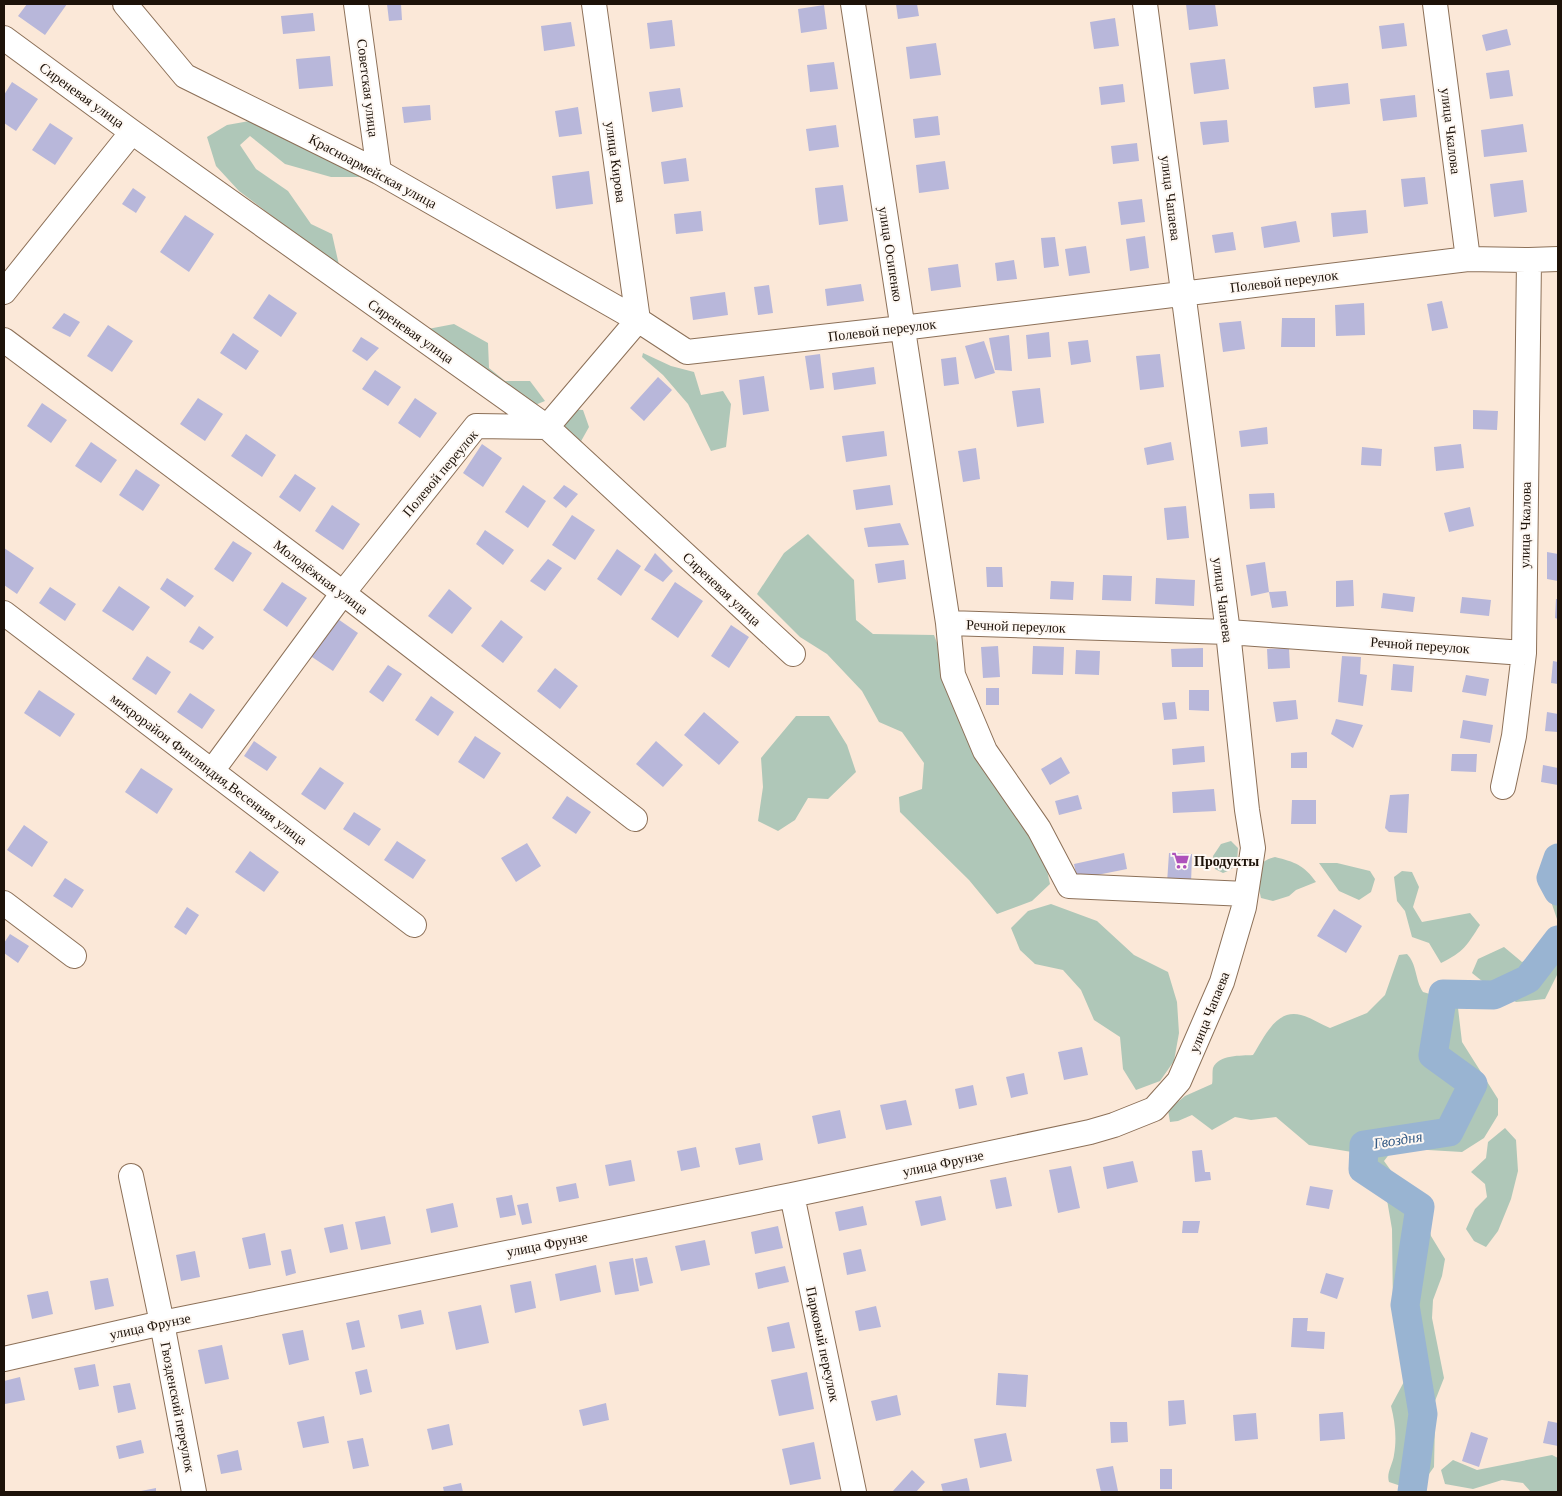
<svg xmlns="http://www.w3.org/2000/svg" width="1562" height="1496" viewBox="0 0 1562 1496" font-family="Georgia,serif">
  <rect width="100%" height="100%" fill="#fbe8d8"/>
  <path fill="#afc7b8" d="M255 120 361 165 359 177H331L285 164 250 136 240 145 256 169 288 191 311 224 332 234 339 265 309 251 280 222 239 191 216 166 207 137 227 125Z
    M454 324 488 343 489 368 505 381H530L545 401 530 407 428 329Z
    M643 353 671 366 694 372 701 395 723 391 731 404 726 447 711 451 688 404 663 375 642 357Z
    M567 409 583 410 589 427 580 443 556 427Z
    M808 534 854 580 856 620 873 634 934 635 961 705 1042 847 1050 884 1032 901 997 914 969 880 900 812 899 797 922 789 924 763 902 732 879 722 862 691 827 654 800 637 757 594 784 553Z
    M796 716H829L847 745 856 772 828 799 808 798 795 820 778 831 758 821 763 787 761 758Z
    M1231 841 1238 848C1237 862 1238 868 1223 873L1215 869 1213 856 1221 844Z
    M1558 853V922L1540 869Z
    M1275 857C1295 862 1304 865 1316 882L1296 890 1289 896 1273 901 1261 898C1257 880 1251 863 1275 857Z
    M1319 863H1337L1370 871 1375 879 1371 892 1359 900 1339 891Z
    M1402 871 1412 872 1419 887 1413 907 1422 922 1470 913 1480 925C1467 945 1464 952 1441 963L1429 943 1412 937 1405 911 1397 901 1394 877Z
    M1051 904 1097 921 1134 955 1168 972 1177 1002 1179 1033 1174 1061 1160 1081 1136 1090 1123 1069 1120 1037 1094 1020 1081 990 1063 970 1035 964 1020 950 1011 928 1028 911Z
    M1558 932V973L1545 999 1516 1002 1492 989 1472 973 1478 959 1504 947 1522 962 1545 951Z
    M1407 954C1417 964 1415 980 1423 992L1454 1001 1458 1008 1462 1042 1498 1099V1115L1484 1138 1462 1152 1394 1148 1384 1161 1400 1183 1420 1196 1431 1236 1445 1259 1442 1276 1433 1300 1432 1318 1444 1378 1433 1406 1435 1423 1434 1467 1424 1481 1404 1487 1389 1482C1386 1473 1393 1464 1394 1455 1397 1438 1395 1422 1391 1406L1406 1378 1393 1311 1392 1229 1387 1200 1364 1175 1358 1153 1309 1145 1276 1117 1251 1120 1235 1117 1212 1130 1192 1115 1178 1121 1170 1122 1168 1110 1185 1096 1212 1084C1213 1080 1212 1073 1213 1068 1219 1054 1241 1056 1253 1055 1264 1038 1276 1008 1301 1015 1310 1017 1320 1024 1330 1028L1367 1013 1385 995 1399 955Z
    M1505 1128 1516 1140 1518 1171 1511 1199 1498 1231 1486 1247 1474 1241 1466 1229 1475 1209 1487 1197 1485 1184 1471 1172 1486 1158 1488 1142Z
    M1552 1455 1558 1458V1492H1531L1523 1483 1502 1480 1473 1489 1445 1484 1441 1470 1453 1460 1477 1470Z"/>
  <g fill="none" stroke-linecap="round" stroke-linejoin="round">
    <path stroke="#99b4d2" stroke-width="29" d="M1558 858 1551 878 1558 891
      M1412 1492 1423 1414 1405 1305 1420 1207 1363 1169 1364 1145 1449 1132 1473 1084 1433 1055 1443 994 1494 995 1528 979 1558 940"/>
  </g>
  <path fill="#b8b7da" d="M27 4H67L45 35 18 16Z
    M387 4H401L402 20 389 21Z
    M896 4H917L919 16 898 19Z
    M1186 4H1215L1218 26 1189 30Z
    M824 5 827 29 801 33 798 9Z
    M313 13 315 31 283 34 281 16Z
    M1115 18 1119 46 1094 49 1090 22Z
    M672 20 675 46 650 49 647 23Z
    M571 22 575 46 544 51 541 26Z
    M1404 23 1407 46 1382 49 1379 26Z
    M1507 29 1511 45 1486 51 1482 35Z
    M936 43 941 75 910 79 906 47Z
    M330 56 333 86 299 89 296 59Z
    M1225 59 1229 89 1194 94 1190 63Z
    M834 62 838 89 810 92 807 65Z
    M1509 70 1513 96 1490 99 1486 73Z
    M12 82 38 99 16 131 4 123V95Z
    M1348 83 1350 104 1315 108 1313 87Z
    M1123 84 1125 102 1101 105 1099 87Z
    M680 88 683 107 652 112 649 92Z
    M1415 95 1417 117 1383 121 1380 99Z
    M430 105 431 120 404 123 402 107Z
    M578 107 582 134 559 137 555 111Z
    M938 116 940 135 915 138 913 119Z
    M1227 120 1229 142 1203 145 1200 122Z
    M50 123 73 138 55 165 32 150Z
    M1523 124 1527 152 1484 157 1481 130Z
    M836 125 839 147 809 151 806 129Z
    M1137 143 1139 161 1113 164 1111 146Z
    M686 158 689 181 664 184 661 162Z
    M945 161 949 189 919 193 916 165Z
    M589 171 593 204 556 209 552 176Z
    M1425 177 1428 204 1404 207 1401 179Z
    M1523 180 1527 212 1494 217 1490 184Z
    M843 185 848 221 819 225 815 188Z
    M133 188 146 197 136 213 122 204Z
    M1142 199 1145 222 1121 225 1118 202Z
    M1366 210 1368 233 1333 237 1331 213Z
    M701 211 703 231 676 234 674 214Z
    M185 215 214 234 189 272 160 252Z
    M1296 221 1300 242 1264 248 1261 227Z
    M1233 232 1236 250 1215 253 1212 235Z
    M1145 236 1149 268 1130 271 1126 239Z
    M1055 237 1059 266 1044 268 1041 238Z
    M1086 246 1090 273 1069 276 1065 249Z
    M1014 260 1017 279 997 281 995 263Z
    M958 264 961 287 931 291 928 268Z
    M861 284 864 301 827 306 825 289Z
    M769 285 773 313 758 315 754 287Z
    M725 292 728 315 693 320 690 297Z
    M269 294 297 313 281 337 253 318Z
    M1442 301 1448 328 1432 331 1427 304Z
    M1364 303 1365 335 1336 336 1335 305Z
    M64 313 80 322 70 337 52 328Z
    M1282 318H1315V347H1281Z
    M1241 321 1245 349 1223 352 1219 323Z
    M108 325 133 341 112 372 87 356Z
    M1049 332 1051 357 1028 359 1026 335Z
    M233 333 259 351 246 370 220 353Z
    M1009 335 1012 371 995 370 989 338Z
    M361 337 379 348 367 361 352 351Z
    M1088 340 1091 362 1071 365 1068 342Z
    M984 341 995 373 975 379 965 346Z
    M820 354 824 388 810 390 805 356Z
    M1160 354 1164 387 1140 390 1136 356Z
    M956 357 959 384 944 386 941 359Z
    M874 367 876 384 834 390 832 373Z
    M375 370 401 387 388 406 362 389Z
    M764 376 769 411 743 415 739 380Z
    M658 377 672 390 644 421 630 408Z
    M1040 388 1044 423 1017 427 1012 391Z
    M198 398 223 414 205 441 180 424Z
    M415 398 437 413 420 438 398 423Z
    M42 403 67 420 51 443 27 426Z
    M1473 410 1498 411 1497 430 1473 429Z
    M1267 427 1268 444 1241 447 1239 431Z
    M884 431 887 456 846 462 842 436Z
    M246 434 276 455 262 477 231 456Z
    M91 442 117 460 101 483 75 466Z
    M1171 442 1174 460 1147 465 1144 448Z
    M482 444 502 458 483 487 463 473Z
    M1461 444 1464 468 1436 471 1434 447Z
    M1362 447 1382 449 1381 466 1361 465Z
    M976 448 980 479 963 482 958 451Z
    M136 469 160 485 143 511 119 495Z
    M295 474 316 488 300 512 279 497Z
    M523 485 546 501 528 528 505 512Z
    M564 485 578 494 566 508 553 498Z
    M890 485 893 505 856 510 853 490Z
    M1274 493 1275 508 1250 509 1249 494Z
    M332 505 360 524 343 550 315 531Z
    M1186 506 1189 538 1167 540 1164 508Z
    M1470 507 1474 526 1449 532 1444 513Z
    M572 515 595 530 575 560 552 545Z
    M900 523 909 545 868 547 864 528Z
    M485 530 514 550 503 565 476 544Z
    M233 541 252 553 233 582 214 569Z
    M4 548 34 568 17 594 4 585Z
    M617 549 641 566 621 596 597 579Z
    M1547 552 1558 554V581L1547 579Z
    M655 553 673 571 663 582 644 570Z
    M548 559 562 568 545 591 530 581Z
    M904 560 906 579 878 583 875 564Z
    M1265 562 1269 592 1286 591 1288 606 1272 608 1269 592 1251 596 1246 565Z
    M986 567H1002L1003 587H987Z
    M1103 575 1132 576 1131 601 1102 600Z
    M167 578 194 596 185 607 160 589Z
    M1156 578 1195 580 1194 606 1155 604Z
    M1353 580 1354 606 1336 607V581Z
    M1051 581 1074 582 1073 600 1050 599Z
    M282 582 307 598 287 627 263 610Z
    M675 582 703 601 678 638 651 619Z
    M119 586 150 607 133 631 102 611Z
    M50 587 76 604 65 621 39 603Z
    M449 589 472 608 452 634 428 616Z
    M1383 593 1415 597 1413 612 1381 608Z
    M1462 597 1491 600 1489 616 1460 613Z
    M1556 599H1558V619L1555 618Z
    M335 617 358 633 333 671 309 655Z
    M501 620 523 637 503 663 481 646Z
    M731 625 749 637 729 668 711 656Z
    M199 626 214 637 203 650 189 642Z
    M998 646 1000 677 983 678 981 647Z
    M1033 646 1064 647 1063 675 1032 674Z
    M1203 648V667H1172L1171 649Z
    M1289 648 1290 668 1268 669 1267 649Z
    M1076 650 1100 651 1099 675 1075 674Z
    M147 656 171 672 156 695 132 679Z
    M1342 656 1361 657 1360 674 1367 675 1363 706 1338 702Z
    M1553 661 1558 662V684L1551 683Z
    M1393 664 1414 666 1412 692 1391 690Z
    M388 665 402 674 383 702 369 692Z
    M555 668 578 686 560 709 537 691Z
    M1466 675 1489 679 1486 696 1462 692Z
    M986 688H999V705H986Z
    M39 690 75 714 60 737 24 713Z
    M1189 690H1209V711L1189 710Z
    M190 693 215 710 202 729 177 712Z
    M431 696 454 712 438 736 415 720Z
    M1296 700 1298 719 1276 722 1273 702Z
    M1175 702 1177 719 1164 720 1162 703Z
    M704 712 739 742 719 765 684 735Z
    M1547 712 1558 714V732L1545 731Z
    M1336 719 1363 725 1353 748 1331 734Z
    M1463 720 1493 725 1490 743 1460 738Z
    M475 736 501 753 484 779 458 762Z
    M254 741 277 757 267 771 244 756Z
    M656 741 683 765 663 787 636 764Z
    M1204 746 1205 762 1173 765 1172 749Z
    M1307 752V768H1291V753Z
    M1452 754H1477L1476 772 1451 771Z
    M1061 757 1070 773 1050 785 1041 769Z
    M1543 765 1558 768V785L1541 782Z
    M320 767 344 783 325 810 301 794Z
    M141 768 173 789 157 814 125 792Z
    M1214 789 1216 811 1173 813 1172 792Z
    M1409 794 1407 833 1389 832 1385 828 1390 795Z
    M1078 795 1082 809 1059 815 1055 801Z
    M567 796 591 812 576 834 552 818Z
    M1292 800H1316V824H1291Z
    M354 812 381 829 369 846 343 829Z
    M24 825 48 842 32 867 7 850Z
    M397 841 426 860 413 879 384 860Z
    M527 843 541 866 516 882 501 858Z
    M250 851 279 872 264 892 235 872Z
    M1124 853 1127 869 1077 879 1074 864Z
    M1169 853 1192 854 1191 884 1167 883Z
    M65 878 84 890 72 908 53 896Z
    M187 907 199 915 186 935 174 927Z
    M1334 909 1362 926 1346 953 1317 936Z
    M10 934 29 946 18 963 4 953V943Z
    M1082 1047 1088 1075 1064 1080 1058 1052Z
    M1024 1073 1028 1094 1011 1098 1006 1077Z
    M973 1085 977 1105 959 1109 955 1089Z
    M906 1100 912 1125 886 1130 880 1105Z
    M840 1110 846 1138 818 1144 812 1116Z
    M760 1143 763 1160 739 1165 735 1148Z
    M696 1147 700 1167 681 1171 677 1151Z
    M1202 1150 1205 1172H1210L1211 1180 1195 1182 1192 1151Z
    M631 1160 635 1181 609 1186 605 1165Z
    M1133 1161 1138 1182 1107 1189 1103 1167Z
    M1071 1166 1080 1208 1058 1213 1049 1170Z
    M1006 1177 1012 1206 996 1209 990 1180Z
    M576 1183 579 1198 559 1202 556 1187Z
    M1310 1186 1333 1190 1329 1209 1306 1205Z
    M512 1195 516 1215 500 1218 496 1198Z
    M941 1196 946 1220 921 1226 915 1201Z
    M453 1203 458 1227 431 1233 426 1209Z
    M528 1203 532 1223 522 1225 517 1205Z
    M863 1206 867 1225 839 1231 835 1212Z
    M385 1216 391 1244 361 1250 355 1222Z
    M1183 1221H1200L1198 1233H1182Z
    M343 1224 348 1249 330 1253 324 1228Z
    M778 1226 783 1248 755 1254 751 1232Z
    M265 1233 271 1265 249 1269 242 1238Z
    M705 1240 710 1265 681 1271 675 1246Z
    M291 1249 296 1273 286 1276 281 1251Z
    M861 1249 866 1271 847 1275 843 1253Z
    M195 1251 200 1277 181 1281 176 1255Z
    M647 1257 653 1283 640 1286 635 1259Z
    M633 1258 639 1291 615 1295 609 1262Z
    M596 1265 601 1292 560 1301 555 1274Z
    M785 1266 789 1282 758 1289 755 1273Z
    M1326 1273 1344 1278 1337 1299 1320 1293Z
    M108 1278 114 1306 95 1310 90 1281Z
    M531 1281 536 1308 515 1313 510 1285Z
    M48 1291 53 1314 32 1319 27 1295Z
    M481 1305 489 1343 456 1350 448 1312Z
    M876 1306 881 1327 859 1331 855 1311Z
    M421 1310 424 1324 401 1329 398 1315Z
    M1293 1318H1308L1307 1331 1325 1332 1324 1349 1291 1347Z
    M359 1320 365 1347 352 1350 346 1323Z
    M789 1322 795 1348 772 1352 767 1327Z
    M303 1330 309 1360 289 1365 282 1334Z
    M222 1345 229 1379 205 1384 198 1350Z
    M95 1364 99 1386 79 1390 74 1368Z
    M367 1369 372 1392 360 1395 355 1372Z
    M807 1372 814 1409 779 1416 771 1380Z
    M998 1373 1028 1375 1026 1407 996 1405Z
    M20 1377 25 1400 5 1404 4 1381Z
    M130 1383 136 1409 118 1413 113 1386Z
    M897 1395 901 1415 876 1421 871 1401Z
    M1184 1400 1186 1424 1169 1426 1168 1401Z
    M606 1403 609 1420 583 1426 579 1410Z
    M1343 1412 1345 1439 1320 1441 1319 1414Z
    M1256 1413 1258 1439 1235 1441 1233 1415Z
    M324 1416 329 1443 303 1448 297 1422Z
    M1548 1421 1558 1423V1446L1543 1443Z
    M1110 1422H1127L1128 1442 1111 1443Z
    M449 1424 453 1445 432 1450 427 1429Z
    M1471 1432 1488 1438 1479 1467 1462 1461Z
    M1006 1433 1012 1461 980 1468 974 1439Z
    M363 1438 369 1466 353 1469 347 1441Z
    M141 1440 144 1453 119 1459 116 1446Z
    M814 1442 821 1479 790 1485 782 1449Z
    M238 1450 242 1470 221 1474 217 1455Z
    M1113 1466 1118 1491 1101 1492 1096 1469Z
    M1160 1469H1172V1489H1160Z
    M912 1470 925 1482 916 1492H892Z
    M967 1478 970 1492H943L941 1484Z
    M461 1483 463 1492H444L443 1487Z
    M156 1488V1492H141V1491Z"/>
  <g fill="none" stroke-linecap="round" stroke-linejoin="round">
    <defs>
      <path id="minor" d="M125 4 185 76 379 172 638 320
        M356 4 379 172
        M594 4 638 320
        M853 4 948 623 953 675 985 751 1039 829 1069 886 1246 894
        M1435 4 1468 259
        M4 38 132 132 547 427 793 654
        M4 292 132 132
        M4 340 343 593 635 819
        M4 613 414 925
        M948 623 1228 632 1524 653
        M212 771 343 593 476 426 547 427 638 320 687 352 902 328 1468 259 1529 260 1558 259
        M1503 787 1514 736 1524 653 1529 260
        M4 903 74 956
        M131 1176 162 1323 194 1492
        M792 1195 854 1492
        M4 1359 162 1323 792 1195 1090 1132 1114 1125 1154 1109 1179 1081 1222 982 1244 907 1253 848 1247 810 1228 632 1145 4"/>
    </defs>
    <use href="#minor" stroke="#8c7058" stroke-width="26"/>
    <use href="#minor" stroke="#fff" stroke-width="24"/>
  </g>
  <defs>
    <symbol id="supermarket-bare" viewBox="-9 -9 18 18"><path d="M-6-5.5h2.5l.6 2H6L4.5 2H-2.5L-4.4-4H-6ZM-1.5 3.2a1.3 1.3 0 1 0 .1 0ZM3 3.2a1.3 1.3 0 1 0 .1 0Z" fill="#ae51bb" stroke="#fef8f3" stroke-width="2.5" paint-order="stroke"/></symbol>
  </defs>
  <g fill-rule="evenodd">
    <use href="#supermarket-bare" x="1168" y="848" width="25" height="25"/>
  </g>
  <g text-anchor="middle" stroke-width="4" stroke-linejoin="round" paint-order="stroke">
    <g font-size="14" fill="#1d1209" stroke="#fef8f3">
      <text transform="translate(368 88) rotate(83)" y="5">Советская улица</text>
      <text transform="translate(82 95) rotate(36)" y="5">Сиреневая улица</text>
      <text transform="translate(1451 131) rotate(83)" y="5">улица Чкалова</text>
      <text transform="translate(616 162) rotate(82)" y="5">улица Кирова</text>
      <text transform="translate(373 171) rotate(28)" y="5">Красноармейская улица</text>
      <text transform="translate(1171 198) rotate(83)" y="5">улица Чапаева</text>
      <text transform="translate(891 254) rotate(81)" y="5">улица Осипенко</text>
      <text transform="translate(1284 281) rotate(-7)" y="5">Полевой переулок</text>
      <text transform="translate(882 330) rotate(-7)" y="5">Полевой переулок</text>
      <text transform="translate(411 331) rotate(35)" y="5">Сиреневая улица</text>
      <text transform="translate(440 473) rotate(-50)" y="5">Полевой переулок</text>
      <text transform="translate(1525 525) rotate(-89)" y="5">улица Чкалова</text>
      <text transform="translate(321 577) rotate(37)" y="5">Молодёжная улица</text>
      <text transform="translate(722 589) rotate(43)" y="5">Сиреневая улица</text>
      <text transform="translate(1223 600) rotate(83)" y="5">улица Чапаева</text>
      <text transform="translate(1016 626) rotate(2)" y="5">Речной переулок</text>
      <text transform="translate(1420 645) rotate(4)" y="5">Речной переулок</text>
      <text transform="translate(209 769) rotate(37)" y="5">микрорайон Финляндия,Весенняя улица</text>
      <text transform="translate(1209 1012) rotate(-68)" y="5">улица Чапаева</text>
      <text transform="translate(943 1163) rotate(-12)" y="5">улица Фрунзе</text>
      <text transform="translate(547 1244) rotate(-11)" y="5">улица Фрунзе</text>
      <text transform="translate(150 1326) rotate(-12)" y="5">улица Фрунзе</text>
      <text transform="translate(823 1344) rotate(78)" y="5">Парковый переулок</text>
      <text transform="translate(178 1407) rotate(79)" y="5">Гвозденский переулок</text>
    </g>
    <g font-size="14" font-weight="bold" fill="#1d1209" stroke="#fef8f3" text-anchor="start">
      <text x="1194" y="866">Продукты</text>
    </g>
    <g font-size="15" font-style="italic" fill="#335a85" stroke="#fef8f3">
      <text transform="translate(1398 1140) rotate(-9)" y="5">Гвоздня</text>
    </g>
  </g>
  <rect width="1562" height="1496" fill="none" stroke="#1d1209" stroke-width="10"/>
</svg>
